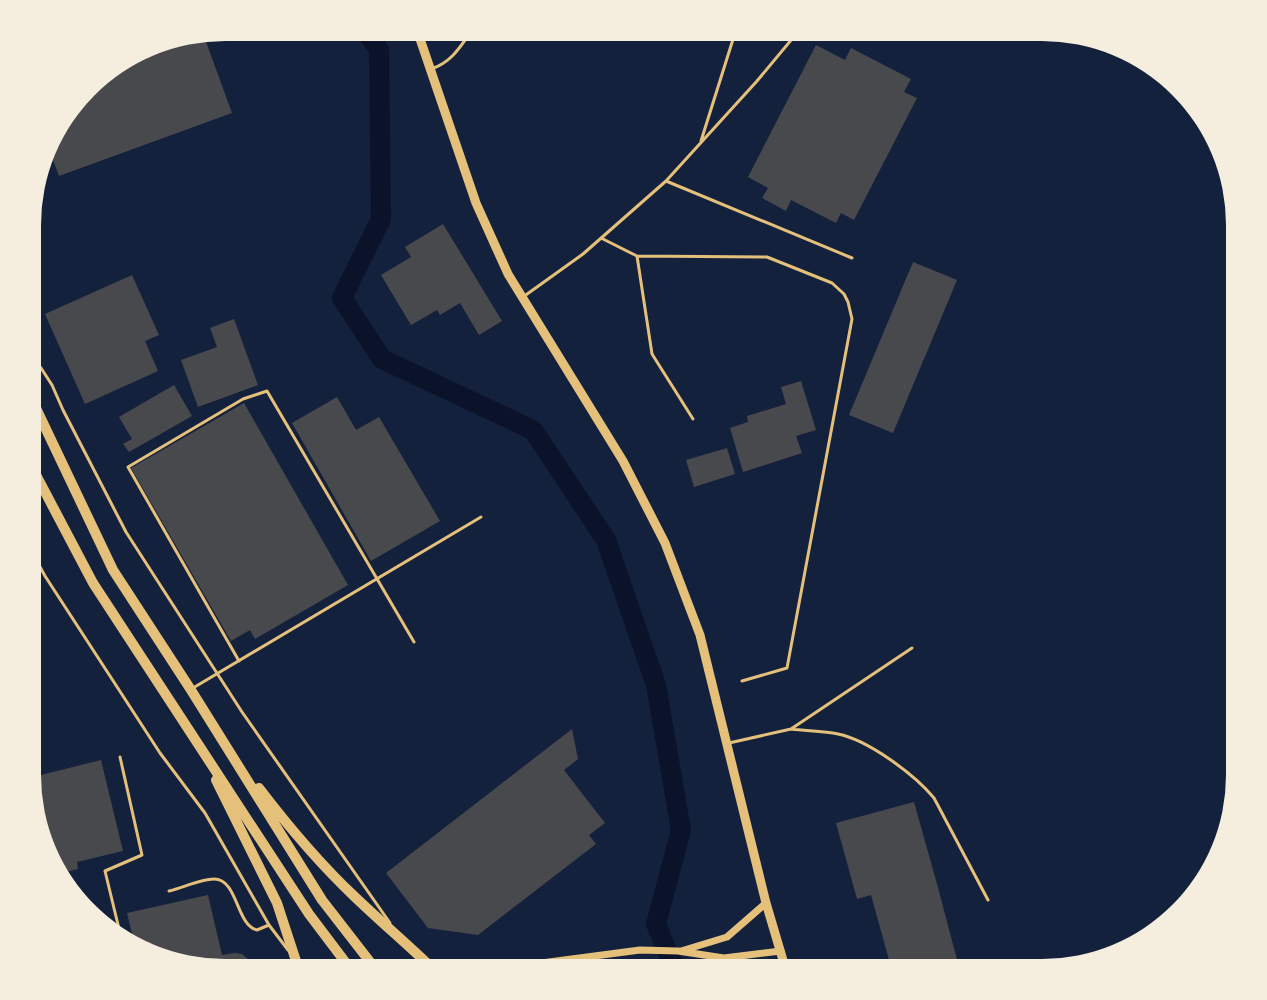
<svg xmlns="http://www.w3.org/2000/svg" width="1267" height="1000" viewBox="0 0 1267 1000" font-family="'Noto Sans',sans-serif">
  <rect width="100%" height="100%" fill="#14213d"/>
  <g fill="none" stroke-linecap="round" stroke-linejoin="round">
    <path stroke="#0b132b" stroke-width="20" d="M367 33 379 50 381 219 342 298 382 359 533 430 606 540 656 685 681 830 656 924 674 967"/>
  </g>
  <path fill="#48494c" d="M204 36 232 113 59 176 50 152 58 129 98 80 163 43Z
    M816 45 845 60 851 48 911 79 904 92 917 98 854 220 841 213 836 223 791 200 786 211 762 198 768 188 748 177Z
    M443 224 502 321 479 335 460 303 440 315 437 310 411 325 381 275 411 257 405 247Z
    M913 262 957 280 893 433 849 415Z
    M132 275 159 335 145 341 158 371 85 404 45 314Z
    M234 319 258 385 198 407 181 360 217 347 210 328Z
    M801 381 816 430 796 436 802 453 743 472 730 428 748 422 747 416 786 404 781 387Z
    M174 385 192 416 129 452 123 444 132 439 119 417Z
    M337 397 356 430 379 417 440 521 371 561 292 423Z
    M244 403 348 585 255 639 250 630 231 641 131 468Z
    M727 448 735 474 694 487 686 460Z
    M572 729 578 759 564 770 605 823 589 835 596 844 478 935 428 928 386 873Z
    M101 760 123 851 77 862 78 869 62 873 52 860 33 788V777Z
    M914 802 937 884 959 967H891L871 895 857 899 836 823Z
    M208 895 222 955 235 953 242 954 248 959 251 967H212L151 953 134 942 127 913Z"/>
  <g fill="none" stroke-linecap="round" stroke-linejoin="round">
    <path stroke="#e5c07b" stroke-width="3" d="M431 69C450 63 459 49 470 33
      M701 141 735 33
      M666 181 852 258
      M601 238 637 256 767 257 832 283 844 294 848 302 852 319 787 668 742 681
      M637 256 652 354 693 419
      M523 297 583 254 666 181 757 81 797 33
      M34 361 41 368 52 385 63 410 126 532 242 712 390 923
      M33 554 45 576 160 753 205 813 269 925 288 950
      M239 661 128 467 243 399 267 391 414 642
      M193 688 481 517
      M791 729C806 731 823 731 838 734 868 740 914 774 934 798L988 900
      M729 743 791 729 912 648
      M120 757 142 855 105 871 120 933
      M169 891C182 888 201 879 214 879 238 879 236 925 257 930L269 925"/>
    <path stroke="#e5c07b" stroke-width="7" d="M681 951 727 937 766 903
      M511 967 640 950 678 951 724 958 781 951"/>
    <path stroke="#e5c07b" stroke-width="9" d="M418 33 476 203 508 274 623 461 665 543 700 635 766 903 785 967"/>
    <path stroke="#e5c07b" stroke-width="10" d="M34 404 113 570 191 690 322 900 374 967
      M34 471 93 583 309 914 349 967
      M216 780 277 903 296 961 300 967
      M259 788C288 826 320 864 355 897 380 921 406 943 431 967"/>
  </g>
  <path d="M0 0H1267V1000H0ZM225 41H1042A184 184 0 0 1 1226 225V775A184 184 0 0 1 1042 959H225A184 184 0 0 1 41 775V225A184 184 0 0 1 225 41Z" fill="#f5edde" fill-rule="evenodd"/>
</svg>
